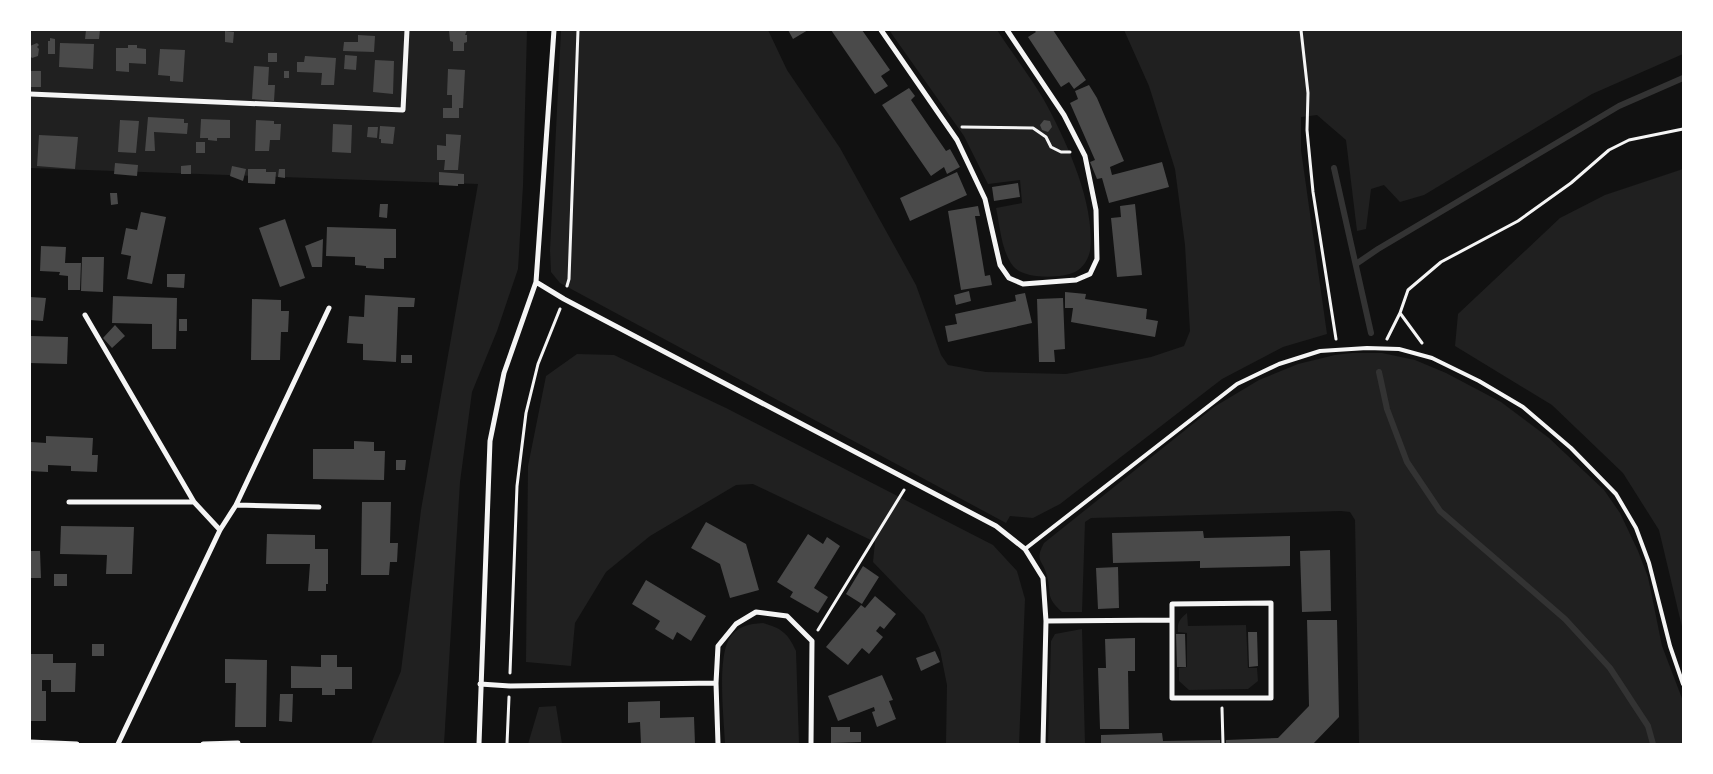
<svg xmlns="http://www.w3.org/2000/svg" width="1713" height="774" viewBox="0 0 1713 774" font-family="Commissioner,sans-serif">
  <rect width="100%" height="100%" fill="#111"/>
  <path fill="#202020" d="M30 30H527L523 186 518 269 497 331 472 392 460 482 444 744H371L401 671 421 510 478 184 30 168Z
    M561 30H768L787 70 840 148 916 285 941 355 948 365 986 372 1066 374 1151 357 1184 346 1190 331 1185 245 1175 169 1149 86 1124 30H1683V54L1592 94 1424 195 1400 202 1384 185 1371 189 1366 229 1357 231 1346 140 1317 115 1301 117V150L1327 334 1283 347 1222 379 1060 504 1033 518 1010 516 1006 523 560 283 551 272 550 250Z
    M889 30H997C1012 53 1030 76 1044 100 1066 140 1096 205 1090 251 1088 260 1083 268 1075 272 1060 279 1023 279 1013 266 1001 250 1000 226 996 208L1022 203 1020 180 988 184 964 136Z
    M1683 169V631L1659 530 1623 473 1552 405 1455 346 1458 314 1560 218 1605 195Z
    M1352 353H1382L1415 360 1446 373 1501 402 1549 438 1604 490 1620 513 1638 551 1648 577 1662 646 1683 701V744H1359L1355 520 1350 512 1341 511 1091 518 1085 522 1082 612H1062C1045 596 1052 596 1047 576 1043 559 1034 562 1044 543L1214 407 1259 380 1298 364 1335 355Z
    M577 354 614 355 726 408 993 545 1017 571 1025 599 1019 744H946L947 685 940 650 924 615 873 562 875 542 753 484 736 485 650 536 606 572 575 623 571 666 526 662 528 466 546 376Z
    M1187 613 1188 626 1246 625 1248 668H1257L1258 681 1248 689 1189 690 1179 681V668L1187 667V633L1178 632C1177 622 1180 619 1187 613Z
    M763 623C781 628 788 633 796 651L799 744H725C724 718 717 661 729 639 737 626 749 624 763 623Z
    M1082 629 1085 744H1048L1051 641 1055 634Z
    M556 706 562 744H528L539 707Z"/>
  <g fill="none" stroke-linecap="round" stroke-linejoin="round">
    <path stroke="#333" stroke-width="6" d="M1334 168 1371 333
      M1356 264 1378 249 1619 106 1683 78
      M1379 372 1387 409 1407 462 1440 511 1565 619 1610 668 1648 726 1653 744"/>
  </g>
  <path fill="#4a4a4a" d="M86 30H100L99 39H85Z
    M449 30H467L465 35H467V42L464 43V51H453V42L450 41Z
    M788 30H808L793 39Z
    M831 30H862L890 70 881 76 888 86 875 94Z
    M1034 30H1053L1086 80 1074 89 1069 82 1061 87 1028 37 1036 32Z
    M225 31 234 32 233 43 225 42Z
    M358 35 375 36 374 52 343 51 344 42H358Z
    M50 38 55 39V54H48V41H50Z
    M37 43 39 45 37 47 39 49 38 56 32 58 30 56V46Z
    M60 43 94 44 93 69 59 67Z
    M128 45H137V48L146 49V64L129 63V72L116 71V48H128Z
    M160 49 185 50 183 82 170 81V76L158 75Z
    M268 53H277V62H268Z
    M345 55 357 56 356 70 344 69Z
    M305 56 336 58 334 85H321L322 73 297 72V62H304Z
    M375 60 394 61 393 94 373 92Z
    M254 66 269 67 268 85H275L274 101 252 99Z
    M448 69 465 70 463 108H459V118H443V108H452V95H447Z
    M30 71H41V87H30Z
    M284 71H289V78H284Z
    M1089 85 1097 98 1124 161 1110 167 1112 175 1162 162 1169 187 1109 203 1102 178 1097 179 1090 162 1095 160 1070 103 1078 99 1075 91Z
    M909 88 915 96 911 100 946 151 950 149 960 167 947 174 944 167 931 176 882 105Z
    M148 117 184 119V123H188L187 134 154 132 155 151H145Z
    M201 119 230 120V138H217V141L208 140V138H200Z
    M120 120 139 121 136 153 118 152Z
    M256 120 274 121V124H281L280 140H270L269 151H255Z
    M1044 120 1050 121 1052 127 1048 132 1042 130 1040 125Z
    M333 124 352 125 351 153 332 152Z
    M380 126 395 127 393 144 381 143V139H379Z
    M368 127H378L377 138 367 137Z
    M446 134 461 135 458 170H444L445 160H437V145L446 146Z
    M39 135 78 137 75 169 37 166Z
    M196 142H205V153H196Z
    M115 163 138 165 137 176 114 174Z
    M191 165V174H181V166Z
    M232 166 246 169 243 181 230 176Z
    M248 169H266V172H276L275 184 248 183Z
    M279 169H285V178L278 177Z
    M439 172 464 174V184H458V186L439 185Z
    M957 172 967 195 910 221 900 198Z
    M1018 183 1020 197 994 201 992 187Z
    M110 193H117L118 204 111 205Z
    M380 204H388L387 218 379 217Z
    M1135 204 1142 275 1117 277 1111 218 1121 217 1120 206Z
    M978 206 980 216H975L985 276 990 275 992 285 961 290 948 211Z
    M141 212 166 217 152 284 127 279 131 256 121 254 126 228 137 230Z
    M285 219 305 278 280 287 259 228Z
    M327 227 396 229V258H384V269L366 268V266L355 265V257L326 256Z
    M323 239 322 267H312L305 246Z
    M41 246 66 247 65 263H81L80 290H68V276L59 275 60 272 40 271Z
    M82 257H104L103 292 81 291Z
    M167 274H185L184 288 167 287Z
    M969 291 971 301 956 305 954 295Z
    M1065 292 1086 294 1085 299 1147 309 1146 319 1158 321 1155 337 1071 322 1073 308H1065Z
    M1025 293 1032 323 948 342 945 326 957 324 955 314 1016 301 1015 295Z
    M365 295 415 298 414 307H398L396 362 363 360V344L347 343 349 316 364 317Z
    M113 296 177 298 176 349H152V324L112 323Z
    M30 297 46 298 43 321 30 320Z
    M1063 298 1065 349 1054 350 1055 362H1039L1037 299Z
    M252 299 281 300V311H289L288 332H281L280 360H251Z
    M179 319H187V331H179Z
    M115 325 125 336 112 348 103 338Z
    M30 336 68 337 67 364 30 363Z
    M401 355H412V363H401Z
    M46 436 93 438 92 455H98L97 472 71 471V466L48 465V472L30 471 31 442 46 443Z
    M354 441 374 442V451H385L384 480 313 479V449H354Z
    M396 460H406L405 470H396Z
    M362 502H391L390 543H398L397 562H390L389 575H361Z
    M706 522 746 544 759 590 730 598 720 564 691 548Z
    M61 526 134 527 132 574H106L107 555 60 554Z
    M1203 531 1204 538 1290 536V566L1200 568V561L1113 563 1112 533Z
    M267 534 315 535V549H328V584H326V591H308L310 564H266Z
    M808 534 823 544 827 537 840 546 814 588 828 597 818 613 790 597 793 592 777 582Z
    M1330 550 1331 611 1302 612 1300 551Z
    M30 551H40L41 578H30Z
    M863 566 879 577 862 604 846 594Z
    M1118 567 1119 608 1098 609 1096 568Z
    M54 574H67V586H54Z
    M646 580 706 616 691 641 677 632 673 640 655 629 660 621 632 604Z
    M875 596 896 614 884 629 880 626 876 631 883 637 869 654 862 648 848 665 826 647 861 605 865 608Z
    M1307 620H1337L1339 717 1313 744H1226V740L1278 738 1309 706Z
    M1248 632H1257L1258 666 1249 667Z
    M1176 634H1185L1186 667H1177Z
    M1135 638V671H1128L1129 729H1100L1098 668H1106L1105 639Z
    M92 644H104V656H92Z
    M935 651 940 662 921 671 916 658Z
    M30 654H53V663H76L75 692H51V680H42V691H46V721H30Z
    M321 655H337V667H352V689H335V695H322V688H291V666L321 667Z
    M225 659 267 660 266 727H235L236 683H225Z
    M882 675 893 700 889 701 896 719 877 727 872 712 875 711 874 707 838 721 828 696Z
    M280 694H293L292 722 279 721Z
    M660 701V718L694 717 695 744H641L640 722 628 723V702Z
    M831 727H850V732H861V742L831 743Z
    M1162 733 1163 741 1220 740V744H1101V735Z"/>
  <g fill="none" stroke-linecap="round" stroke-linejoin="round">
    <path stroke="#f5f5f5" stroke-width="3" d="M1301 30 1308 93 1307 130 1313 192 1336 339
      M962 127 1033 128 1046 137 1051 147 1061 152H1070
      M567 286 569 279 578 30
      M1400 313 1422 343
      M1387 339 1400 313 1408 290 1441 262 1518 221 1571 183 1609 150 1629 140 1683 129
      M818 630 904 490
      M510 673 517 486 526 413 538 364 560 309
      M1222 708 1223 744
      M507 744 509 697"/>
    <path stroke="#f5f5f5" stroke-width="4" d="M1025 549 1237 384 1279 364 1320 351 1367 348 1399 349 1432 358 1479 381 1523 407 1571 448 1616 494 1636 528 1649 563 1670 646 1683 684"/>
    <path stroke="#f5f5f5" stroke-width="5" d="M881 30 957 140 985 199 1000 265 1009 278 1023 284 1076 280 1090 274 1097 259 1096 210 1085 156 1064 115 1007 30
      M30 94 403 110 407 30
      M536 282 564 299 996 526 1025 549 1043 578 1046 621 1043 744
      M85 315 194 502 220 530
      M69 502H194
      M236 505 319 507
      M1046 621 1172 620V698H1271V603L1172 604V620
      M480 684 510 686 716 683
      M30 742 77 744
      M118 744 220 530 236 505 329 308
      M203 744 238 743
      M479 744 490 441 504 373 536 282 554 30
      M718 744 716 683 718 646 736 624 756 612 787 616 812 641 811 744"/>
  </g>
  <rect width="1713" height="774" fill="none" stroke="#ffffff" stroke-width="62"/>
</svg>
